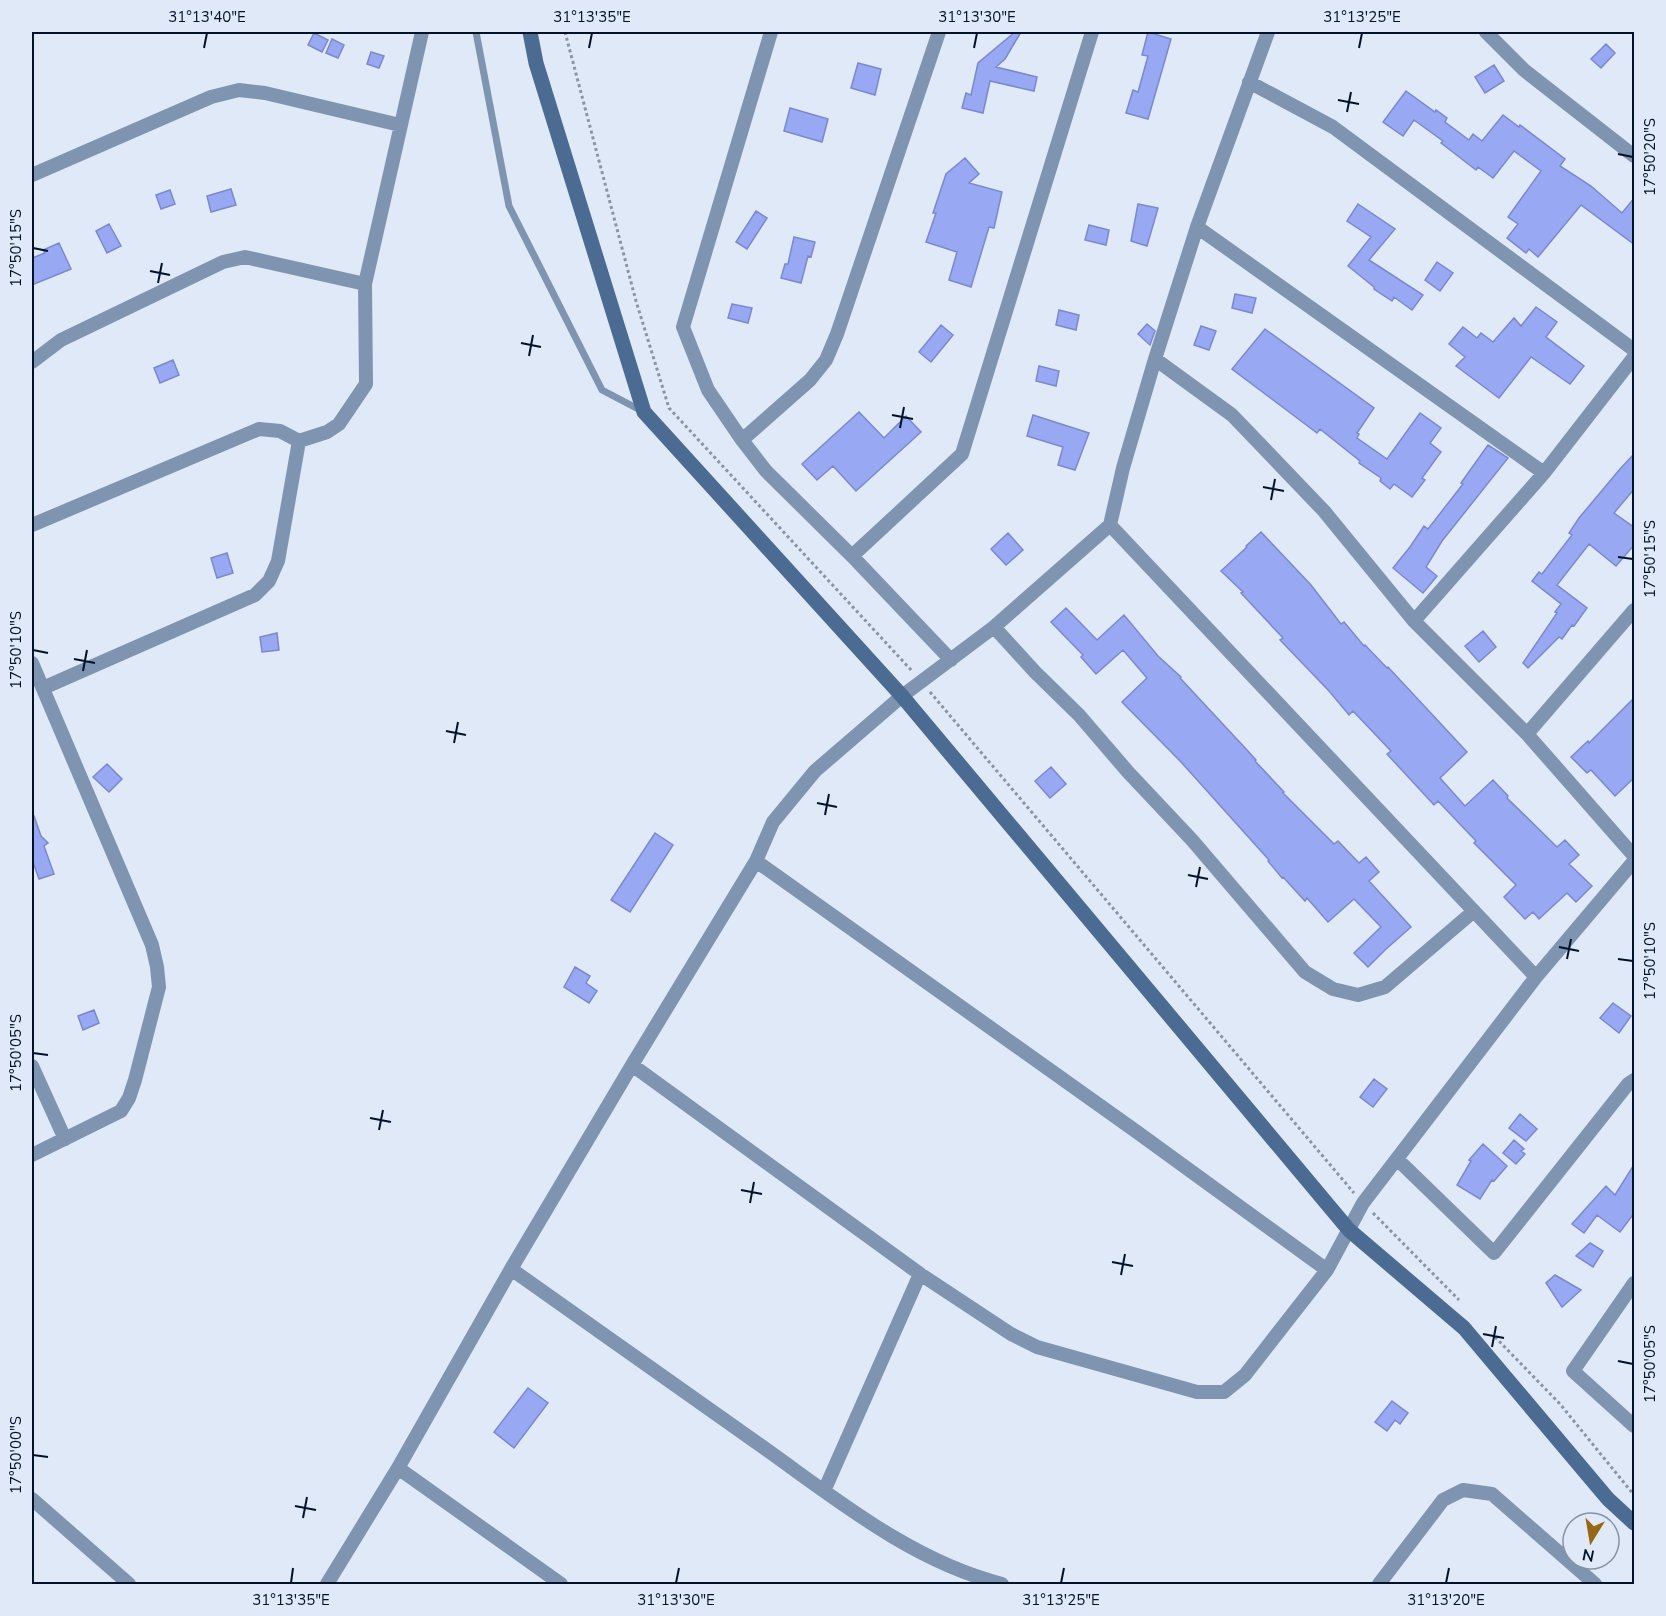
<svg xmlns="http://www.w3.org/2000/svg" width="1666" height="1616" viewBox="0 0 1666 1616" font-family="'Nunito Sans',sans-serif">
  <rect width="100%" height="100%" fill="#dfe9f7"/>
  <path fill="#99a8f2" stroke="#7a88d0" stroke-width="1.5" d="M1015 32H1021L1005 59 996 67 1037 77 1034 91 990 81 983 113 962 108 966 93 971 95 978 63Z
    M1148 32 1171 39 1148 119 1126 113 1133 90 1138 92 1148 56 1142 55Z
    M314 33 328 40 322 52 308 45Z
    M332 39 344 45 338 58 326 53Z
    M1606 44 1615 53 1601 68 1591 59Z
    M371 52 384 56 379 68 367 64Z
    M858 63 881 69 875 95 851 88Z
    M1494 65 1504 81 1485 93 1475 77Z
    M1406 91 1435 112 1436 110 1447 118 1445 122 1469 140 1473 134 1482 141 1503 115 1519 127 1520 125 1565 159 1560 166 1591 186 1622 213 1635 197V245L1581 205 1538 257 1529 249 1526 253 1507 238 1518 224 1508 217 1541 171 1514 151 1493 178 1478 167 1476 170 1441 143 1443 141 1414 120 1403 136 1383 122Z
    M790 108 828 119 822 142 784 131Z
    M965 158 979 174 969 183 1002 192 994 228 989 227 971 287 949 280 957 252 926 242 936 213H933L946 174Z
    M231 189 236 205 211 212 207 196Z
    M170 190 175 204 161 209 156 195Z
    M1138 204 1158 208 1147 246 1131 241Z
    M1358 204 1395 229 1369 260 1423 295 1412 310 1394 297 1392 301 1374 289V287L1348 266 1371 237 1347 221Z
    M756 211 767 218 747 249 736 242Z
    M109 224 121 246 107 253 96 231Z
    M1089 225 1109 230 1106 245 1085 240Z
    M794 237 815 242 811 257 808 256 801 283 781 278 785 264H788Z
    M59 243 71 269 32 285V258L45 253 43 250Z
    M1437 262 1453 273 1440 291 1425 280Z
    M1235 294 1256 298 1252 313 1232 308Z
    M732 304 752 308 748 323 728 318Z
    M1536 307 1557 322 1546 337 1584 366 1570 384 1531 357 1499 398 1456 366 1465 357 1449 344 1463 327 1477 338 1481 333 1493 342 1514 318 1521 326Z
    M1059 310 1079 315 1076 330 1056 325Z
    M1147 324 1155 331 1150 345 1138 334Z
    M941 325 953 335 931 362 919 352Z
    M1201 326 1216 331 1209 350 1194 345Z
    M1265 329 1374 408 1357 433 1359 434 1357 438 1387 459 1420 413 1441 428 1430 443 1441 452 1422 478 1425 480 1412 497 1394 484 1390 489 1380 481 1381 478 1359 463 1360 461 1320 429 1317 433 1232 369Z
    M173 360 179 375 160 383 154 368Z
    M1039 366 1059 371 1056 386 1036 381Z
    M859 412 884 438 906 416 921 432 856 491 833 466 817 480 802 464Z
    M1033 415 1089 433 1075 470 1058 465 1063 447 1027 436Z
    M1488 445 1508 458 1442 541 1426 567 1437 576 1423 593 1393 568 1410 547 1424 526 1428 529 1463 484 1461 483Z
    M1635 453V488L1614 513 1635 528V544L1616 566 1589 544 1557 585 1587 608 1574 626 1572 625 1562 639 1559 637 1528 668 1523 663 1557 613 1555 612 1561 604 1532 581 1539 572 1542 574 1572 535 1569 533 1579 518 1620 469Z
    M1261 532 1311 585 1341 624 1344 622 1364 646 1365 645 1387 668 1388 667 1467 752 1440 778 1465 806 1493 780 1508 796 1507 798 1557 847 1565 840 1579 855 1569 864 1592 886 1576 902 1567 893 1539 919 1533 912 1525 919 1504 897 1516 885 1474 843 1476 841 1438 801 1434 805 1387 754 1391 751 1353 711 1349 715 1329 691 1280 640 1283 638 1241 593 1243 592 1221 571 1247 547 1246 546Z
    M1008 533 1023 550 1006 565 991 549Z
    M227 553 233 573 217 578 211 558Z
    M1066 608 1097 640 1124 615 1158 656 1181 677 1180 678 1247 750 1256 760 1255 761 1284 792 1283 793 1334 844 1338 841 1359 863 1366 857 1379 872 1369 881 1411 927 1385 950 1368 967 1354 953 1381 927 1354 899 1328 922 1307 898 1305 901 1283 877 1282 878 1268 861 1269 860 1181 762 1122 702 1147 678 1123 650 1096 674 1081 657 1083 655 1051 622Z
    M1483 631 1496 647 1479 662 1465 646Z
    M277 633 279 650 262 652 260 637Z
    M1635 697V777L1615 796 1591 770 1587 773 1571 757 1588 741 1589 743Z
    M107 764 122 779 109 792 93 777Z
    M1051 767 1066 784 1050 798 1035 781Z
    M32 816H34L41 836 48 843 44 846 54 874 39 879 32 859Z
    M655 833 673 845 630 912 611 900Z
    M575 967 590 976 586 983 597 991 589 1003 564 987Z
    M1613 1003 1631 1016 1619 1033 1600 1018Z
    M94 1010 99 1023 83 1030 78 1016Z
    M1374 1079 1387 1089 1373 1107 1360 1097Z
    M1520 1114 1537 1129 1526 1141 1509 1128Z
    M1514 1140 1524 1149 1521 1151 1525 1154 1516 1164 1503 1153Z
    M1483 1144 1507 1166 1494 1181 1492 1180 1480 1199 1457 1185 1471 1161 1469 1160Z
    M1635 1163V1212L1620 1232 1597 1215 1584 1233 1572 1224 1606 1186 1615 1195Z
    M1590 1243 1603 1251 1593 1267 1576 1256Z
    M1555 1275 1581 1290 1562 1307 1546 1283Z
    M528 1388 548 1403 514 1448 494 1432Z
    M1392 1401 1408 1413 1400 1424 1395 1420 1387 1431 1375 1422Z"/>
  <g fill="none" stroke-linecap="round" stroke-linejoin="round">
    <path stroke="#8895a6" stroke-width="3" stroke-dasharray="3 3" stroke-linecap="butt" d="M565 32 636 301 669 408 912 671
      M930 692 1354 1193
      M1373 1213 1459 1300
      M1495 1337 1560 1404 1634 1495"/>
    <path stroke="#7e94b0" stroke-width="7" d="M476 32 509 206 602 390 642 411"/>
    <path stroke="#7e94b0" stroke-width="14" d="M771 32 683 327 708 390 742 440 810 380 826 360 837 334 939 32
      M1486 32 1524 70 1634 156
      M1249 82 1333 127 1634 350
      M32 175 211 97 239 90 265 93 400 125
      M1197 227 1544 473
      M365 284 422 32
      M1155 359 1232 415 1324 511 1414 621 1527 734 1634 856
      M32 362 61 340 223 262 245 257 365 284 366 384 339 424 327 432 299 441
      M742 440 766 471 852 556 951 660
      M32 525 259 429 280 431 299 441 278 561 269 581 255 595 43 688
      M1110 525 1536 977
      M852 556 962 454 1092 32
      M1414 621 1544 473 1634 357
      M994 627 1035 672 1079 715 1128 772 1192 840 1305 972 1333 989 1358 995 1385 987 1474 911
      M32 663 152 945 157 967 159 987 135 1080 129 1098 121 1111 32 1155
      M1527 734 1634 610
      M756 861 1137 1132 1327 1270
      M632 1065 920 1274 1011 1334 1037 1347 1197 1392H1224L1245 1375 1327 1270 1363 1203 1536 977 1634 861
      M32 1066 65 1139
      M1397 1159 1494 1253 1628 1084 1634 1080
      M511 1269C594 1327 677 1386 760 1445 835 1498 911 1561 1002 1584
      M1634 1283 1573 1371 1634 1426
      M398 1468 561 1584
      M824 1491 920 1274
      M32 1499 129 1584
      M327 1584 398 1468 511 1269 632 1065 756 861 773 822 815 771 902 696 994 627 1110 525 1123 468 1155 359 1197 227 1268 32
      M1379 1584 1443 1500 1463 1490 1492 1494 1595 1584"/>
    <path stroke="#4b6b93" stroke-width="15" d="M530 32 536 63 644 412 902 696 1349 1230 1464 1328 1608 1499 1634 1523"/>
  </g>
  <path fill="none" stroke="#011229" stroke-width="2" d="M204 48 207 33M589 48 592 33M974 48 977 33M1359 48 1362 33M1338 100 1359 104M1347 112 1351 92M1618 154 1633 157M33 248 48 251M150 271 170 275M158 283 162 263M521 343 541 347M529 356 533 335M892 415 913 419M900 428 904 407M1263 487 1284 491M1271 500 1275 479M1618 557 1633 559M33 650 48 653M74 659 95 663M83 671 87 650M446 731 466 735M454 743 458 722M817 803 837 807M825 815 829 794M1188 875 1208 879M1196 887 1200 867M1559 947 1579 951M1567 959 1571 939M1618 959 1633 961M33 1053 48 1055M370 1118 391 1122M379 1130 383 1110M741 1190 762 1194M750 1203 754 1182M1112 1262 1133 1266M1121 1275 1125 1254M1483 1334 1504 1338M1492 1347 1496 1326M1618 1361 1633 1364M33 1455 48 1457M295 1506 316 1510M303 1518 307 1497M291 1583 293 1568M676 1583 679 1568M1061 1583 1064 1568M1446 1583 1449 1568"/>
  <rect width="1666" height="1616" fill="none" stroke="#dfe9f7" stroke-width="66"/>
  <g transform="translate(1591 1541) rotate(191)"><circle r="28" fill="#dfe9f7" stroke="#8693a5" stroke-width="1.5"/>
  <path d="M0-4.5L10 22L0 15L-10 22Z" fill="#966716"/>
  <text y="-9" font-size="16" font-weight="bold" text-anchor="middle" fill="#011229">N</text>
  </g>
  <rect x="33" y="33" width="1600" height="1550" fill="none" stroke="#011229" stroke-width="2"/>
  <g font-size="15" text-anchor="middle" fill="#011229">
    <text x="207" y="22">31°13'40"E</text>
    <text x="592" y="22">31°13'35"E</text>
    <text x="977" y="22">31°13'30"E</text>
    <text x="1362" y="22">31°13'25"E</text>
    <text transform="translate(1650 157) rotate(-90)" y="5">17°50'20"S</text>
    <text transform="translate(16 248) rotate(-90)" y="5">17°50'15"S</text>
    <text transform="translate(1650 559) rotate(-90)" y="5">17°50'15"S</text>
    <text transform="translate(16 650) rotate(-90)" y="5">17°50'10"S</text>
    <text transform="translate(1650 961) rotate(-90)" y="5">17°50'10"S</text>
    <text transform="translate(16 1053) rotate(-90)" y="5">17°50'05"S</text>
    <text transform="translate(1650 1364) rotate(-90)" y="5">17°50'05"S</text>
    <text transform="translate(16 1455) rotate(-90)" y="5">17°50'00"S</text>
    <text x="291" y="1605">31°13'35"E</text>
    <text x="676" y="1605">31°13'30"E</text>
    <text x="1061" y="1605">31°13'25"E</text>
    <text x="1446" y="1605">31°13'20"E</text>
  </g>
</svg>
